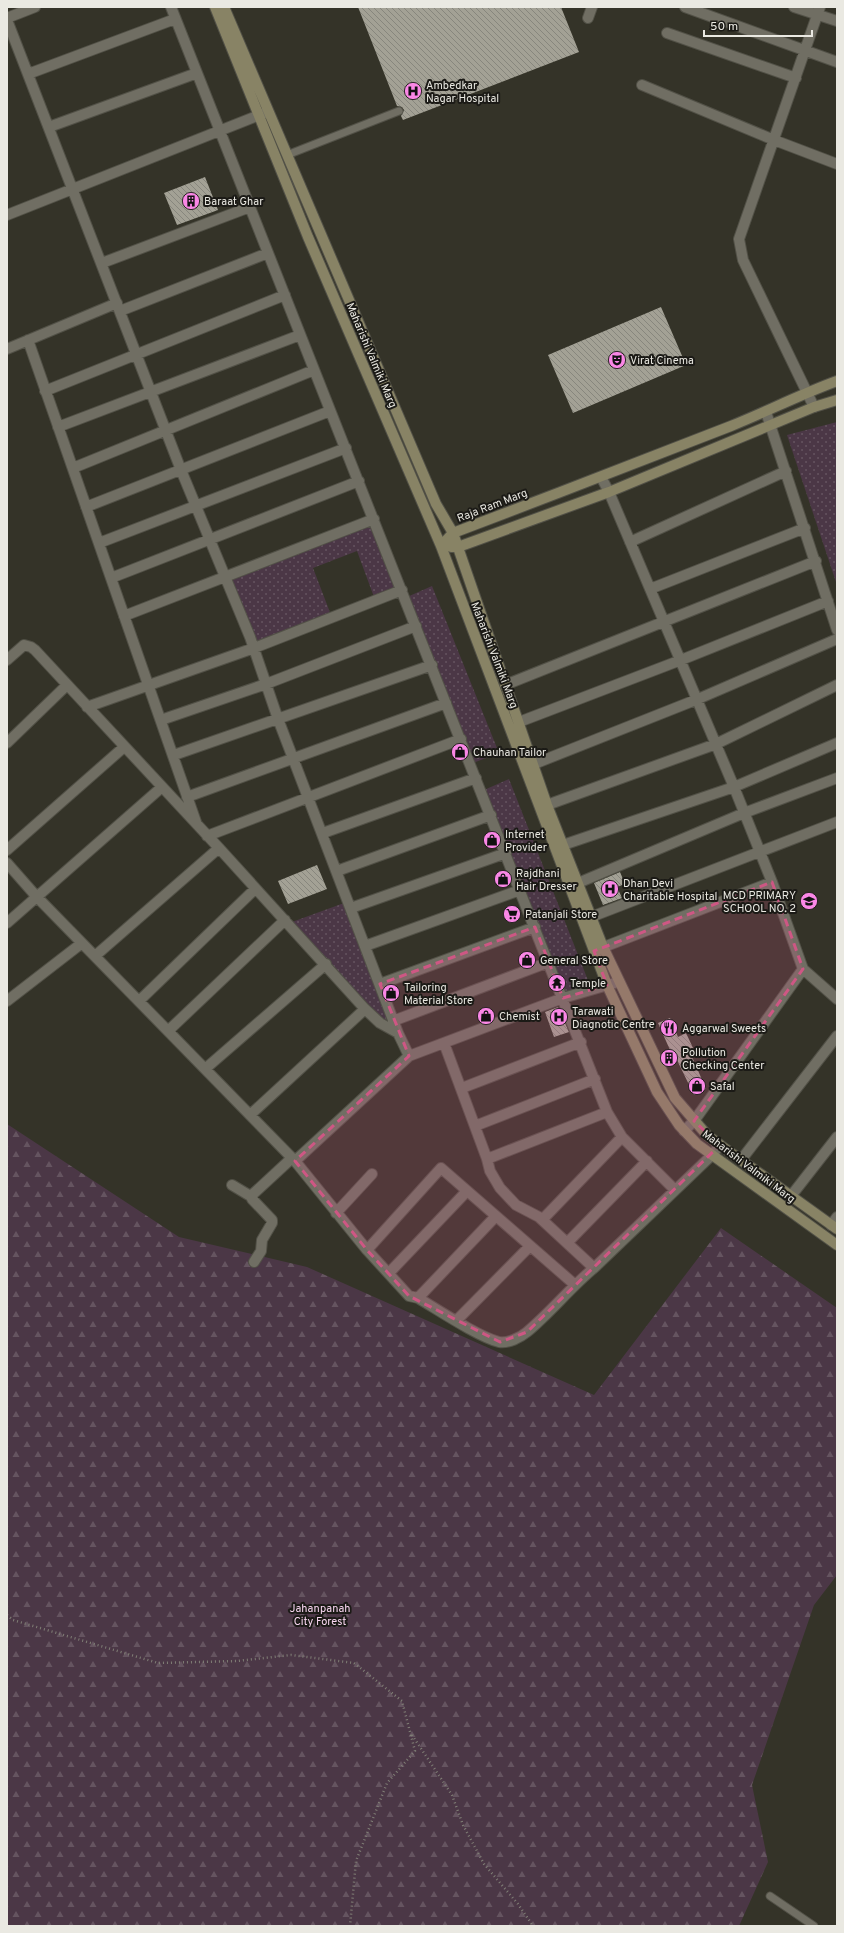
<svg xmlns="http://www.w3.org/2000/svg" width="844" height="1933" viewBox="0 0 844 1933" font-family="Overpass,sans-serif">
  <defs>
    <pattern id="forest-firs" width="22" height="20" patternUnits="userSpaceOnUse"><rect width="22" height="20" fill="#4b3746"/><path d="M5 1l3.5 6h-7zM16 11l3.5 6h-7z" fill="#655460"/></pattern>
    <pattern id="park-dots" width="8" height="8" patternUnits="userSpaceOnUse"><rect width="8" height="8" fill="#4b3746"/><path d="M2 2h.1M6 6h.1" fill="none" stroke="#655460" stroke-width="1.8" stroke-linecap="round"/></pattern>
    <pattern id="building-back-hatch" width="6" height="6" patternUnits="userSpaceOnUse"><rect width="6" height="6" fill="#a3a195"/><path d="M-1 5l2 2M0 0l6 6M5-1l2 2" fill="none" stroke="#87867d"/></pattern>
  </defs>
  <rect width="100%" height="100%" fill="#343328"/>
  <path fill="url(#forest-firs)" d="M7 1124 179 1237 307 1267 594 1395 721 1228 837 1308V1575L814 1605 752 1785 768 1862 739 1926H7Z"/>
  <path fill="url(#park-dots)" d="M837 422V585L787 435Z
    M372 524 397 588 374 597 357 551 313 568 331 615 255 645 228 579Z
    M432 586 499 753 473 763 407 597Z
    M509 779 591 988 564 995 484 790Z
    M344 903 391 1025 382 1020 368 1007 292 922Z"/>
  <path fill="url(#building-back-hatch)" d="M358 7H561L579 52 403 120 401 116 404 110 402 107 397 106Z
    M205 177 218 210 177 225 164 193Z
    M661 307 686 365 573 413 548 355Z
    M317 865 327 889 288 904 278 881Z
    M620 872 625 884 617 887 622 898 603 905 594 883Z
    M558 1007 569 1032 554 1037 545 1012Z
    M670 1018 678 1037 686 1033 694 1050 690 1052 706 1089 694 1095 676 1058 674 1059 658 1023Z"/>
  <g fill="none" stroke-linecap="round" stroke-linejoin="round">
    <defs>
      <path id="lane" d="M287 155 399 111
        M770 1896 814 1926"/>
      <path id="street" d="M171 7 607 1112 622 1137 675 1190
        M685 7 837 62
        M794 7 837 21
        M7 18 35 7
        M588 18 592 7
        M7 20 181 470 250 637 278 719 398 1033 409 1056
        M667 33 796 78
        M28 74 175 19
        M642 85 774 140 837 164
        M49 127 197 73
        M7 215 267 112
        M102 263 250 207
        M120 311 268 253
        M28 340 196 822
        M7 349 117 303
        M45 391 285 295
        M814 407 743 260 739 239 820 7
        M766 412 837 630
        M58 427 300 335
        M73 468 314 370
        M601 477 609 492 734 787 772 882 803 969 837 999
        M86 507 330 411
        M630 542 786 471
        M99 543 346 448
        M111 578 359 481
        M650 589 805 528
        M124 616 374 519
        M7 660 24 645 31 647 35 650 219 848 365 1009 380 1023 398 1033
        M505 685 816 561
        M87 707 254 648 402 590
        M161 720 266 684 416 626
        M519 722 681 660 828 601
        M7 743 67 685
        M174 755 432 665
        M534 764 698 699 837 639
        M187 797 446 703
        M547 805 716 744 837 685
        M323 833 476 778
        M207 836 461 739
        M563 845 734 787 837 743
        M7 850 124 747
        M7 863 36 896 295 1161 367 1250 409 1296 418 1298C440 1311 477 1336 499 1342 508 1344 521 1337 527 1332 551 1312 570 1288 594 1268L712 1155 720 1145
        M337 871 491 815
        M578 883 744 813 837 778
        M351 908 506 853
        M591 917 837 822
        M7 923 162 787
        M365 946 520 890
        M596 950 772 882
        M95 956 219 848
        M380 984 535 927
        M7 1001 82 943
        M139 1001 255 889
        M393 1021 549 962
        M168 1031 285 920
        M444 1043 487 1159 490 1171 500 1188 516 1205 539 1217 594 1268
        M205 1069 326 964
        M462 1088 581 1042
        M250 1115 365 1009
        M475 1126 595 1079
        M684 1131 694 1121 803 969
        M487 1159 607 1112
        M741 1160 837 1036
        M295 1161 409 1056 563 998 618 982
        M232 1185 252 1197
        M791 1196 837 1137
        M336 1213 372 1174
        M542 1220 622 1137
        M831 1225 837 1217
        M567 1243 647 1161
        M367 1250 441 1168 574 1284
        M254 1262 261 1251 262 1240 272 1223V1220L252 1199 253 1194 292 1158
        M389 1273 467 1191
        M418 1298 496 1216
        M457 1320 530 1246"/>
      <path id="secondary" d="M215 7 308 237 441 546 607 985 657 1092 679 1125 697 1144 837 1245
        M224 7 436 504 453 533 547 805 603 947 675 1098 707 1135 720 1145 837 1229
        M441 546 453 533C546 498 638 462 731 426 766 412 801 394 837 381
        M451 547H458L609 492 814 407 837 400"/>
    </defs>
    <use href="#lane" stroke="#525147" stroke-width="9"/>
    <use href="#street" stroke="#525147" stroke-width="12"/>
    <use href="#secondary" stroke="#525147" stroke-width="12"/>
    <path stroke="#807f76" stroke-width="2.5" stroke-dasharray="1 3" stroke-linecap="butt" d="M7 1615 13 1620 158 1663 237 1661 291 1655 354 1663 402 1701 415 1751 387 1783 356 1861 350 1926
      M412 1735 452 1795 463 1825 484 1864 518 1904 533 1926"/>
    <use href="#lane" stroke="#706e63" stroke-width="7"/>
    <use href="#street" stroke="#706e63" stroke-width="10"/>
    <use href="#secondary" stroke="#888365" stroke-width="10"/>
  </g>
  <path fill="#ce5784" fill-opacity="0.2" stroke="#ce5784" stroke-width="3" stroke-dasharray="8 5" stroke-linejoin="round" d="M772 882 803 969 694 1121 720 1145 527 1332 500 1342 409 1296 367 1250 295 1161 409 1056 380 984 535 927 563 998 607 985 594 951Z"/>
  <defs>
    <symbol id="hospital-disc" viewBox="-11 -11 22 22"><circle r="9.5" fill="#fa87e6" stroke="#1b1a16"/><path d="M-5-5h3v3.5h4V-5h3V5h-3V1.5h-4V5h-3Z" fill="#111"/></symbol>
    <symbol id="building-disc" viewBox="-11 -11 22 22"><circle r="9.5" fill="#fa87e6" stroke="#1b1a16"/><path d="M-4-6H4V6H1V3H-1V6H-4ZM-2.5-4.3h1.7v1.8h-1.7ZM.8-4.3h1.7v1.8H.8ZM-2.5-1h1.7V.8h-1.7ZM.8-1h1.7V.8H.8Z" fill="#111"/></symbol>
    <symbol id="theatre-disc" viewBox="-11 -11 22 22"><circle r="9.5" fill="#fa87e6" stroke="#1b1a16"/><path d="M-5-5.5Q0-4 5-5.5V0Q5 5 0 6Q-5 5-5 0ZM-3.3-2.5H-1v1.5H-3.3ZM1-2.5H3.3v1.5H1ZM-2.8 1Q0 5.5 2.8 1Z" fill="#111"/></symbol>
    <symbol id="shop-disc" viewBox="-11 -11 22 22"><circle r="9.5" fill="#fa87e6" stroke="#1b1a16"/><path d="M-5-2.5h2.3a2.7 3.5 0 0 1 5.4 0H5L5.5 6h-11ZM-1.5-2.5h3a1.5 2.3 0 0 0-3 0Z" fill="#111"/></symbol>
    <symbol id="school-disc" viewBox="-11 -11 22 22"><circle r="9.5" fill="#fa87e6" stroke="#1b1a16"/><path d="M0-5L7-2L0 1L-7-2ZM-4 1L0 2.5L4 1V4Q0 6-4 4Z" fill="#111"/></symbol>
    <symbol id="supermarket-disc" viewBox="-11 -11 22 22"><circle r="9.5" fill="#fa87e6" stroke="#1b1a16"/><path d="M-6-5.5h2.5l.6 2H6L4.5 2H-2.5L-4.4-4H-6ZM-1.5 3.2a1.3 1.3 0 1 0 .1 0ZM3 3.2a1.3 1.3 0 1 0 .1 0Z" fill="#111"/></symbol>
    <symbol id="temple-disc" viewBox="-11 -11 22 22"><circle r="9.5" fill="#fa87e6" stroke="#1b1a16"/><path d="M0-6L5-2H3V0L6.5 2.5H4V6H1.5V3h-3V6H-4V2.5H-6.5L-3 0V-2H-5Z" fill="#111"/></symbol>
    <symbol id="restaurant-disc" viewBox="-11 -11 22 22"><circle r="9.5" fill="#fa87e6" stroke="#1b1a16"/><path d="M-5-6h1v4h1v-4h1v4h1v-4h1v5L-1.5 .5V6h-2V.5L-5-1ZM5-6V6H3V1.5H1.5Q1.5-4 5-6Z" fill="#111"/></symbol>
  </defs>
  <g fill-rule="evenodd">
    <use href="#hospital-disc" x="403" y="81" width="20" height="20"/>
    <use href="#building-disc" x="181" y="191" width="20" height="20"/>
    <use href="#theatre-disc" x="607" y="350" width="20" height="20"/>
    <use href="#shop-disc" x="450" y="742" width="20" height="20"/>
    <use href="#shop-disc" x="482" y="830" width="20" height="20"/>
    <use href="#shop-disc" x="493" y="869" width="20" height="20"/>
    <use href="#hospital-disc" x="600" y="879" width="20" height="20"/>
    <use href="#school-disc" x="799" y="891" width="20" height="20"/>
    <use href="#supermarket-disc" x="502" y="904" width="20" height="20"/>
    <use href="#shop-disc" x="517" y="950" width="20" height="20"/>
    <use href="#temple-disc" x="547" y="973" width="20" height="20"/>
    <use href="#shop-disc" x="381" y="983" width="20" height="20"/>
    <use href="#shop-disc" x="476" y="1006" width="20" height="20"/>
    <use href="#hospital-disc" x="549" y="1007" width="20" height="20"/>
    <use href="#restaurant-disc" x="659" y="1018" width="20" height="20"/>
    <use href="#building-disc" x="659" y="1048" width="20" height="20"/>
    <use href="#shop-disc" x="687" y="1076" width="20" height="20"/>
  </g>
  <g text-anchor="middle" stroke-width="4" stroke-linejoin="round" paint-order="stroke">
    <g font-size="11" fill="#eae9e2" stroke="#1b1a16" text-anchor="start">
      <text x="426" y="89">Ambedkar<tspan x="426" dy="13">Nagar Hospital</tspan></text>
      <text x="204" y="205">Baraat Ghar</text>
      <text x="630" y="364">Virat Cinema</text>
      <text x="473" y="756">Chauhan Tailor</text>
      <text x="505" y="838">Internet<tspan x="505" dy="13">Provider</tspan></text>
      <text x="516" y="877">Rajdhani<tspan x="516" dy="13">Hair Dresser</tspan></text>
      <text x="623" y="887">Dhan Devi<tspan x="623" dy="13">Charitable Hospital</tspan></text>
      <text x="796" y="899" text-anchor="end">MCD PRIMARY<tspan x="796" dy="13">SCHOOL NO. 2</tspan></text>
      <text x="525" y="918">Patanjali Store</text>
      <text x="540" y="964">General Store</text>
      <text x="570" y="987">Temple</text>
      <text x="404" y="991">Tailoring<tspan x="404" dy="13">Material Store</tspan></text>
      <text x="572" y="1015">Tarawati<tspan x="572" dy="13">Diagnotic Centre</tspan></text>
      <text x="499" y="1020">Chemist</text>
      <text x="682" y="1032">Aggarwal Sweets</text>
      <text x="682" y="1056">Pollution<tspan x="682" dy="13">Checking Center</tspan></text>
      <text x="710" y="1090">Safal</text>
    </g>
    <g font-size="11" fill="#eae9e2" stroke="#1b1a16">
      <text transform="translate(372 355) rotate(67)" y="4">Maharishi Valmiki Marg</text>
      <text transform="translate(492 505) rotate(-21)" y="4">Raja Ram Marg</text>
      <text transform="translate(495 655) rotate(69)" y="4">Maharishi Valmiki Marg</text>
      <text transform="translate(749 1166) rotate(37)" y="4">Maharishi Valmiki Marg</text>
    </g>
    <g font-size="11" fill="#fad7f2" stroke="#1b1a16">
      <text x="320" y="1612">Jahanpanah<tspan x="320" dy="13">City Forest</tspan></text>
    </g>
  </g>
  <rect width="844" height="1933" fill="none" stroke="#eae9e2" stroke-width="16"/>
  <path d="M704 30v6h108v-6" fill="none" stroke="#eae9e2" stroke-width="2"/>
  <text x="710" y="30" font-size="12" fill="#eae9e2" stroke="#1b1a16" stroke-width="3" paint-order="stroke">50 m</text>
</svg>
